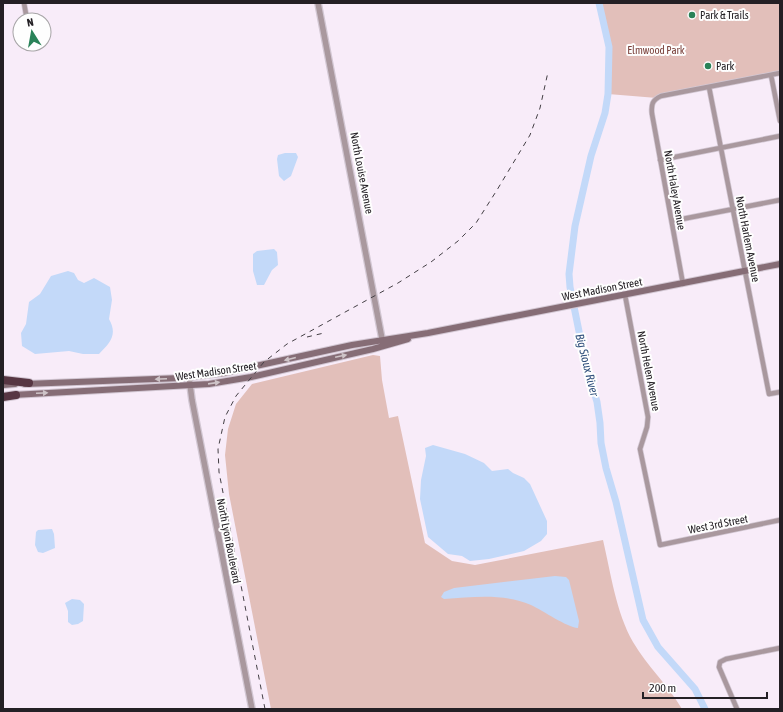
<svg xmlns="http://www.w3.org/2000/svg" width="783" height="712" viewBox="0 0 783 712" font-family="'Asap Condensed',sans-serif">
  <rect width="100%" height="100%" fill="#f8ecf9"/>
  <path fill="#e2bfba" d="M599 3H780V73L657 98 608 94 609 47Z
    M373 355 380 356 382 380 389 418 398 416 425 543 452 561 475 565 603 540C611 574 616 612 633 642 647 666 668 685 682 709H271L229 494 225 455 228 429 236 404 252 384Z"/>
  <path fill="#c3d9f9" d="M285 153H296L298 157 291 176 284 181 279 176 277 159 278 155Z
    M274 249 277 252 278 265 272 270 264 285H257L253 271V254L257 251Z
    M68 271 74 273 78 280 84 283 94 278 110 287 112 300 109 319C118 335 110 343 99 354H83L69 351 35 354 22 346 21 333 26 324 29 302 40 294 51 276Z
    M433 445 465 454 484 463 492 471 508 469 513 473 524 478 530 484 547 521V534L541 541 524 551 489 559 470 561 462 556 448 554 428 537 420 499 421 480 426 456 425 448Z
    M52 529 54 534 55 548 43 553 38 552 35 545 36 532 38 530Z
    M555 576 566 577 569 580 579 621 578 628C566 627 544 611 531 605 502 593 474 597 444 599L441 597 444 592 454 588Z
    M72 599 80 600 84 604 83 621 78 624 72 625 68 622V611L65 603Z"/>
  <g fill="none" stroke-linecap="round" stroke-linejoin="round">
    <path stroke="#c3d9f9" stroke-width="7" d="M599 3 609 47 608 94 605 113 591 156 575 226 569 274 570 287 584 356 597 402 600 423 601 443 606 468 616 502 643 620 658 647 695 689 705 709"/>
    <defs>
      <path id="minor" d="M24 3 27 20
        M26 44H35
        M771 75 780 121
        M709 87 769 394 780 392
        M660 160 780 136
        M672 221 780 200
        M683 284 652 114C651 105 652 100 661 96L780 73
        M625 295 648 417 647 427 640 449 660 545 780 520
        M737 709 719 667 720 662 726 659 780 648"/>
      <path id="tertiary" d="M318 3 383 344
        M189 377 192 400 252 709"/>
      <path id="secondary" d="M25 384 181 378 224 373 352 345 428 333 780 264
        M3 385 15 384
        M13 395 209 384 251 377 373 349 408 339"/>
      <path id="motorway" d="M3 380 29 383
        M3 397 16 395"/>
    </defs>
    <use href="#minor" stroke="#d2c7d3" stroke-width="6"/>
    <use href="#tertiary" stroke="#d2c7d3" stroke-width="8"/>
    <use href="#secondary" stroke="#d2c7d3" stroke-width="8"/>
    <use href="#motorway" stroke="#d2c7d3" stroke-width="10"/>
    <use href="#minor" stroke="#a9989e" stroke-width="4.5"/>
    <use href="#tertiary" stroke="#a9989e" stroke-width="5.5"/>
    <use href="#secondary" stroke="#866d76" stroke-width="6"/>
    <use href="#motorway" stroke="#573643" stroke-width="8"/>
    <path stroke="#443f45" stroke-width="1" stroke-dasharray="5 5" stroke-linecap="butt" d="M307 337 324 333
      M265 709 219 472 218 449 225 417 236 396 264 362 287 344 398 283 431 262 458 241 476 223 497 190 530 135 540 108 548 72"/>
  </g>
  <defs><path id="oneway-solid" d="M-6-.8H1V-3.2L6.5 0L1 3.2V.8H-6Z"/></defs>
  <g fill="#cec4c8">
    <use href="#oneway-solid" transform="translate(341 356) rotate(-12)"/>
    <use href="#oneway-solid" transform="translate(290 359) rotate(166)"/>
    <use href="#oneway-solid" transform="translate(161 379) rotate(178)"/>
    <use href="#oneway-solid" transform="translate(214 383) rotate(-8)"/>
    <use href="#oneway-solid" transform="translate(42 393) rotate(-3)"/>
  </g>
  <g fill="#298258" stroke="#fefefe" stroke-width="1.5">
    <circle cx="692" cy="15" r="4"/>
    <circle cx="708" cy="66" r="4"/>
  </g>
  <g text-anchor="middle" stroke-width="4" stroke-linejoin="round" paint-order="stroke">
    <g font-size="11" fill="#242025" stroke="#fefefe" text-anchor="start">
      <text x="700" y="19">Park &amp; Trails</text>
      <text x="716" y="70">Park</text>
    </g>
    <g font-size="11" fill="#7a413b" stroke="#fefefe">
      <text x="656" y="54">Elmwood Park</text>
    </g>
    <g font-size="11" fill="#242025" stroke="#fefefe">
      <text transform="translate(362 173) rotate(79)" y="4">North Louise Avenue</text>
      <text transform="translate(675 190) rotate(80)" y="4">North Haley Avenue</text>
      <text transform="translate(748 239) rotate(79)" y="4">North Harlem Avenue</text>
      <text transform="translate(602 289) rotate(-11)" y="4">West Madison Street</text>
      <text transform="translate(216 371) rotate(-8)" y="4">West Madison Street</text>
      <text transform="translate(649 371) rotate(79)" y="4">North Helen Avenue</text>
      <text transform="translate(718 524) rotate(-11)" y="4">West 3rd Street</text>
      <text transform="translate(229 541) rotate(79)" y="4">North Lyon Boulevard</text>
    </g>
    <g font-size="12" font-style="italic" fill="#34537e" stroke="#fefefe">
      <text transform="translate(587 365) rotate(76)" y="4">Big Sioux River</text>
    </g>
  </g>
  <rect width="783" height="712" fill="none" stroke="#242025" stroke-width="8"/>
  <g transform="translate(32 32) rotate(349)"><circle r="19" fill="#fefefe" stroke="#a7a5a7"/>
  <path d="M0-3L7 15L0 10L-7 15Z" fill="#298258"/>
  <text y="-6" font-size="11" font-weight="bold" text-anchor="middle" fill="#242025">N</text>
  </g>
  <path d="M643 692v6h124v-6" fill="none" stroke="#242025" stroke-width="2"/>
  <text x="649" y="692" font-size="12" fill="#242025" stroke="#fefefe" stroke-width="3" paint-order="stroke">200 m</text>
</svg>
